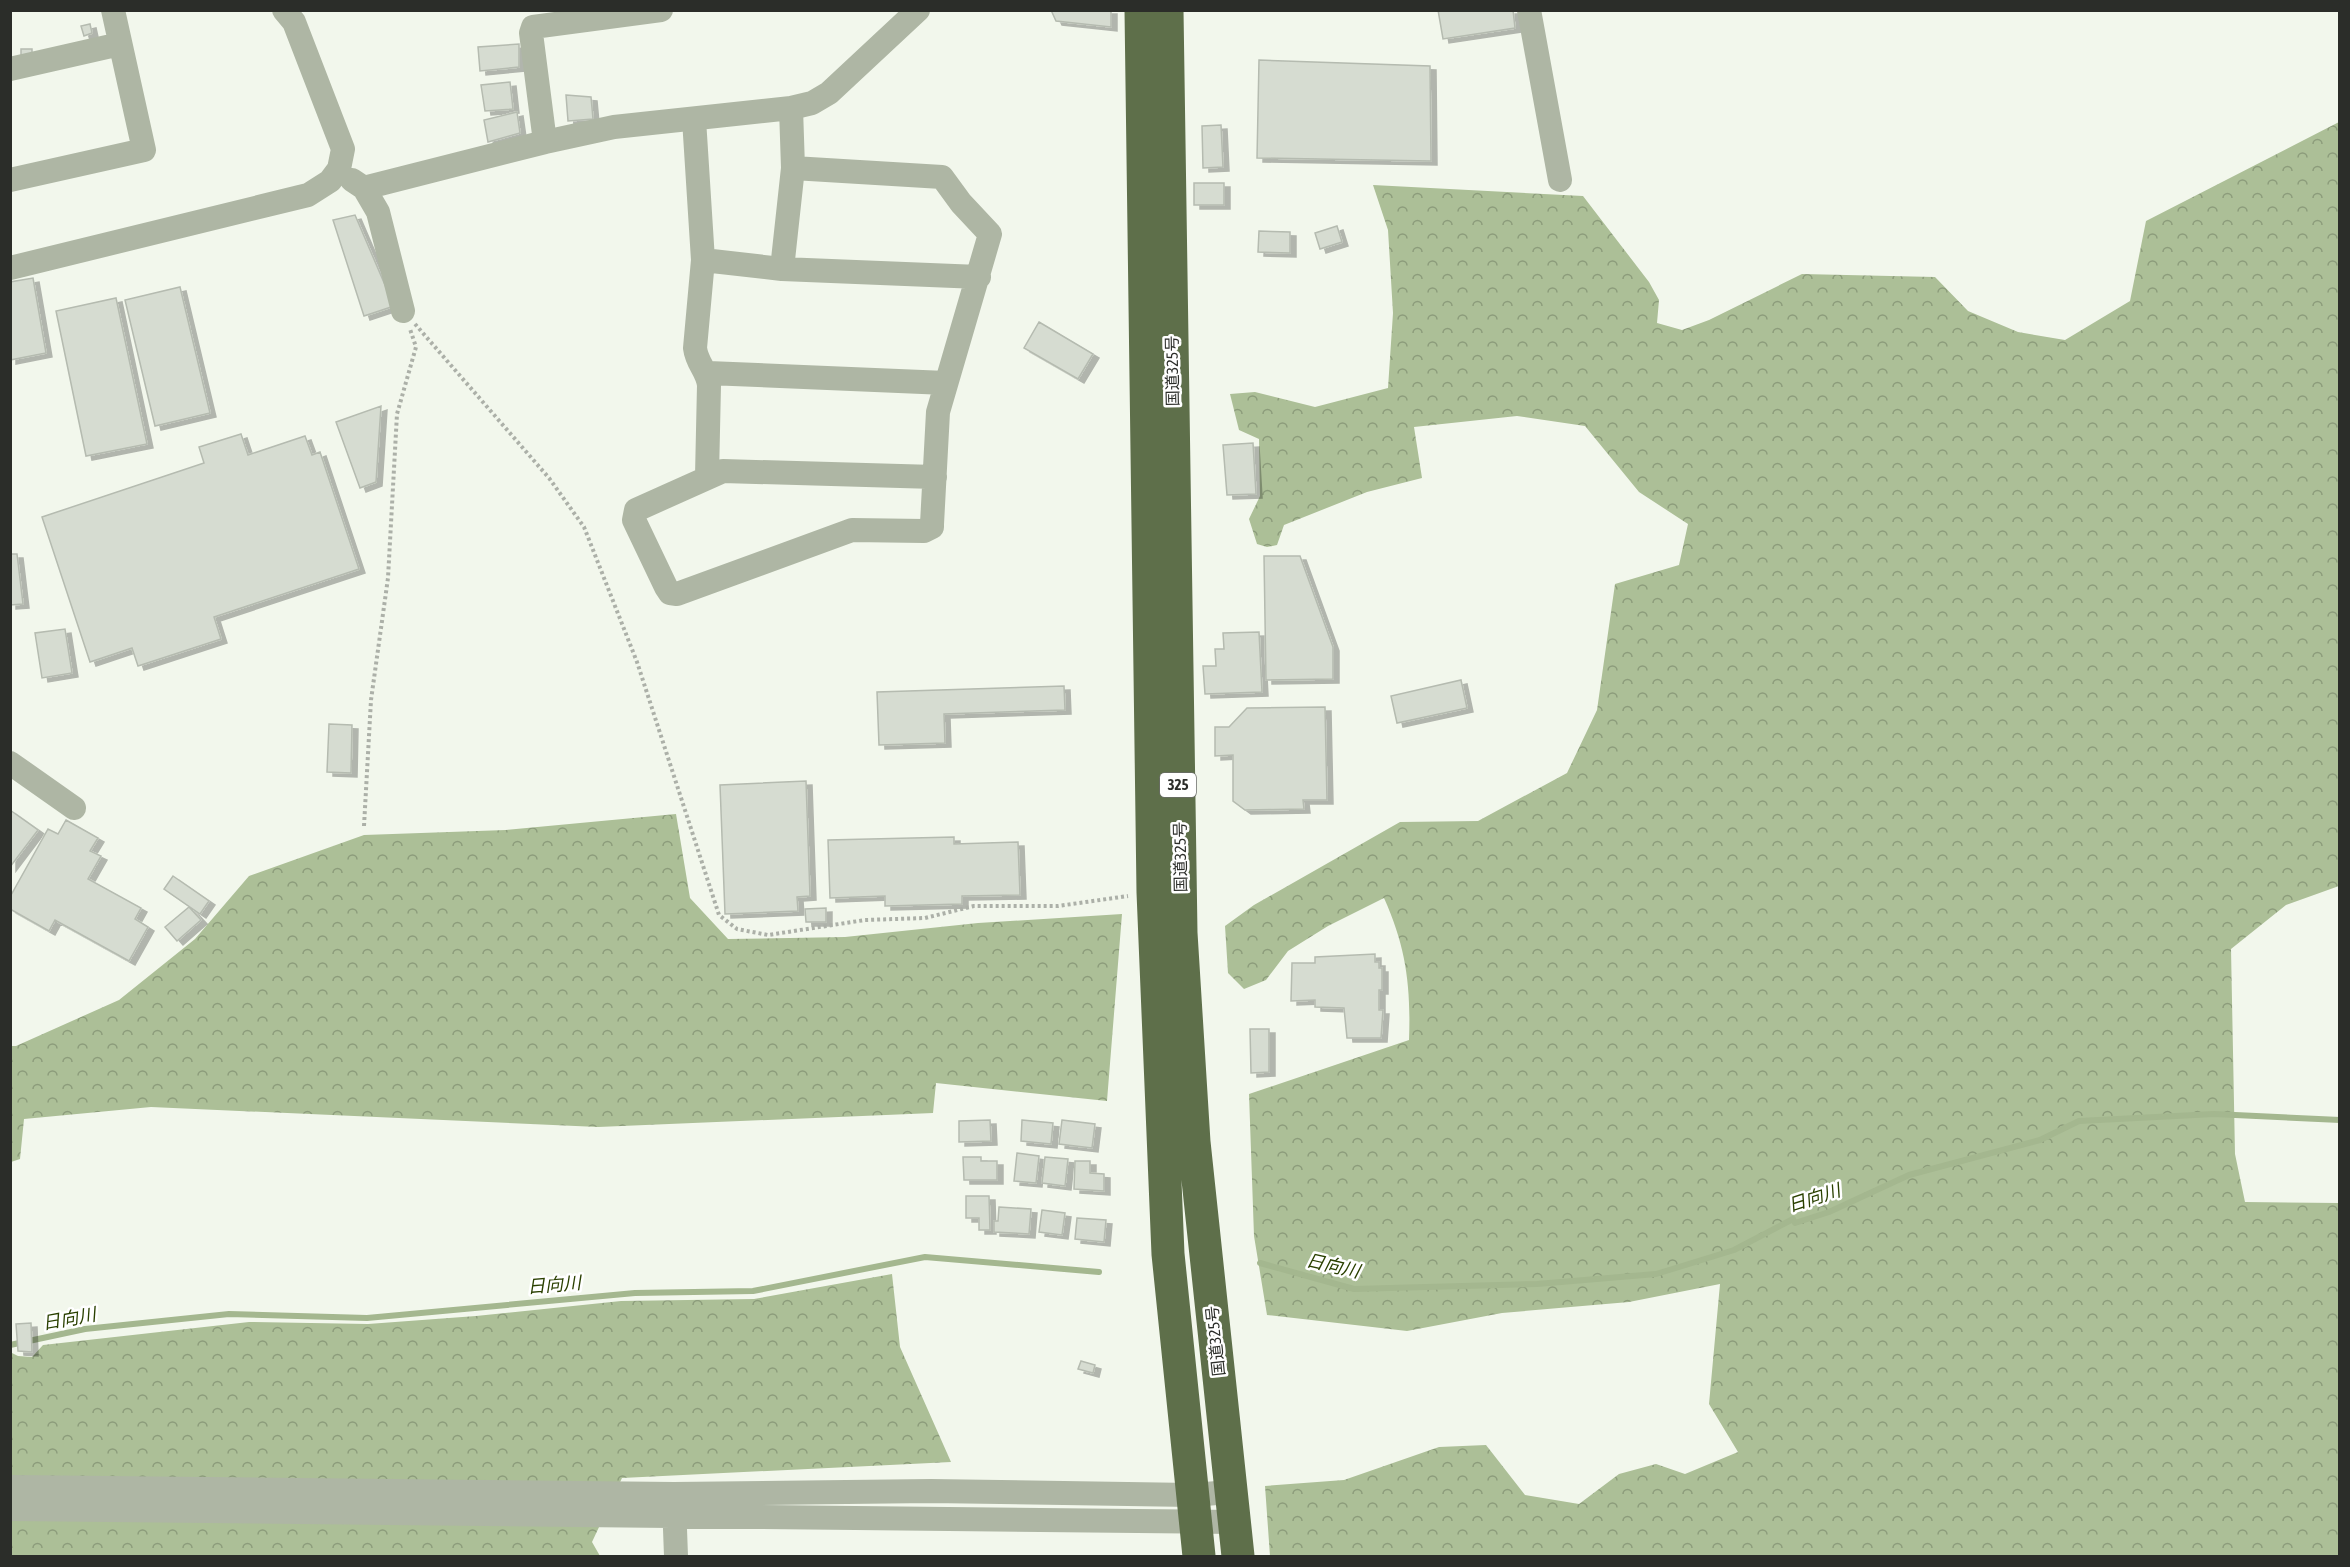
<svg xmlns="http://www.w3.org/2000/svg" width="2350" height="1567" viewBox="0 0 2350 1567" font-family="'Asap Condensed','Noto Sans JP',sans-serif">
  <defs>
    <pattern id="forest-crowns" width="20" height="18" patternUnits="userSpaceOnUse" patternTransform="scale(1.5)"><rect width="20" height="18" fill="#acbf97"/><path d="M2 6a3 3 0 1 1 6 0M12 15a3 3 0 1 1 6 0" fill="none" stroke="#8c9c7b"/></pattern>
    <filter id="shadow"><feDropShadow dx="6" dy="4" stdDeviation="0" flood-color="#0004"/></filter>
  </defs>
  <rect width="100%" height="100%" fill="#f2f7ec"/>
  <path fill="url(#forest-crowns)" d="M2339 122V886L2286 905 2231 949 2235 1154 2245 1202 2339 1203V1556H1270L1265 1486 1344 1480 1439 1447 1486 1445 1525 1495 1579 1504 1619 1474 1656 1464 1685 1474 1738 1452 1709 1404 1720 1284 1629 1302 1502 1313 1407 1331 1267 1315 1254 1236 1249 1094 1409 1040C1411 986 1406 947 1384 898L1328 926 1288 951 1266 980 1244 989 1228 973 1225 926 1254 905 1400 822 1478 821 1567 773 1597 710 1615 584 1679 565 1688 524 1639 492 1585 426 1517 416 1414 427 1422 478 1367 492 1284 525 1277 545 1267 547 1257 544 1249 519 1260 496 1259 439 1239 430 1230 394 1255 392 1315 407 1388 388 1393 313 1388 230 1373 185 1583 196 1649 282 1659 300 1657 323 1682 330 1709 320 1802 274 1935 277 1968 311 2018 332 2065 340 2130 301 2146 221Z
    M676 814 690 898 728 939 845 937 978 923 1122 914 1107 1101 936 1083 933 1113 598 1127 151 1107 24 1119 20 1159 11 1162V1046H16L119 1000 195 939 249 876 364 835 506 830Z
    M892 1274 900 1347 951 1462 622 1478 592 1542 600 1556H11L10 1352 18 1356 32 1357 43 1345 249 1322 368 1324 476 1316 621 1301 754 1299Z"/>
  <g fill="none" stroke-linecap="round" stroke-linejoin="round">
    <path stroke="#a4b78f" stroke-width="6" d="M1260 1263 1354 1289 1537 1284 1656 1274 1734 1250 1793 1219 1795 1223 1829 1212 1909 1175 2040 1140 2079 1121 2214 1114 2340 1120
      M10 1345 85 1329 229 1314 367 1318 635 1293 753 1291 925 1257 1099 1272"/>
  </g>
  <path fill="#d6dcd1" stroke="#b5bbb0" stroke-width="1.5" filter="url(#shadow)" d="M1051 10H1111V27L1056 21Z
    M1438 10H1513L1515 28 1443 39Z
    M90 24 92 33 84 36 81 26Z
    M519 44V67L480 71 478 47Z
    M21 49H32V56L21 55Z
    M1259 60 1430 66 1431 161 1257 158Z
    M510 82 513 109 485 111 481 85Z
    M566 95 591 97 593 119 568 121Z
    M517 112 520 133 488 142 484 120Z
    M1221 125 1223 167 1203 168 1202 126Z
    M1194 183H1224V205H1194Z
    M355 215 394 306 364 316 333 220Z
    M1337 226 1342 242 1320 249 1315 233Z
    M1259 231 1290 232V253L1258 252Z
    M33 278 46 353 10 360V282Z
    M180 287 210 413 155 426 125 300Z
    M116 298 147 444 86 456 56 311Z
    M1039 322 1093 354 1078 379 1024 348Z
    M381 406 376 482 360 488 336 422Z
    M241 434 248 455 305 436 312 455 320 452 359 569 214 617 221 639 138 666 132 648 90 662 42 517 204 463 199 447Z
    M1253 443 1256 494 1227 495 1223 445Z
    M10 554H17L23 604 10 605Z
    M1264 556H1300L1333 647V679L1266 680Z
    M65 629 72 673 42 678 35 633Z
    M1259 632 1262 692 1205 694 1203 666H1216L1215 649H1224L1223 633Z
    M1461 680 1467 708 1397 723 1391 696Z
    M1064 686 1065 710 944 714 945 743 879 745 877 692Z
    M1325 707 1327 800H1303L1304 809 1245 810 1233 801V755L1215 756V727H1229L1247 708Z
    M329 724 352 725 351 773 327 772Z
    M806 781 810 896 797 897 798 911 725 914 720 785Z
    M10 810 38 830 10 867Z
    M66 820 98 838 90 851 101 856 88 879 141 908 135 919 148 927 129 961 55 920 49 931 10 909V897L48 829 58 834Z
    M954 837V844L1018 842 1020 895 962 896V904L885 906V896L830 898 828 840Z
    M173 876 209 901 200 914 164 889Z
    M189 907 201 920 177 941 165 927Z
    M826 908V922H806L805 909Z
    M1375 954V962H1379V968H1382V990H1379V1010H1383L1381 1038H1347L1344 1008 1315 1007V1000L1291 1001 1292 963H1315V957Z
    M1250 1029H1269V1072L1251 1073Z
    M990 1120 991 1141 959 1142V1121Z
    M1022 1120 1053 1123 1051 1144 1021 1141Z
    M1062 1120 1095 1124 1092 1148 1059 1144Z
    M1017 1153 1039 1156 1036 1183 1014 1181Z
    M963 1157H981V1161H997V1180H964Z
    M1045 1157 1068 1159 1065 1186 1042 1183Z
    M1075 1161H1090V1173L1104 1174V1191L1074 1189Z
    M966 1196H989L990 1230H979V1218H966Z
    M999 1207 1031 1209 1029 1234 994 1232V1221H998Z
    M1042 1210 1065 1213 1062 1235 1039 1232Z
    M1077 1218 1106 1220 1104 1242 1075 1239Z
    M31 1323 32 1352 18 1351 16 1324Z
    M1081 1361 1095 1365 1093 1373 1078 1369Z"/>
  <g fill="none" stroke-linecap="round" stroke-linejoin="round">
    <path stroke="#acb0a8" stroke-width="4" stroke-dasharray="3 3" stroke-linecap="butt" d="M415 324 549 478 584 527 637 662 719 915 737 929 768 935 865 920 925 918 974 906H1058L1128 896
      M364 826 371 700 388 578 397 414 416 347 410 329"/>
    <path stroke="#aeb6a4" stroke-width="24" d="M1529 10 1560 180
      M10 69 120 44
      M791 108 793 168 942 177 961 203 990 234 938 412 932 524V527L924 531 852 530 677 594 670 593 666 587 634 520 636 510 723 471 935 477
      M694 119 703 260 695 348C697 364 707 370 709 385L707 476
      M545 142 531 33 533 27 661 10
      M10 180 144 150 113 10
      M352 180 364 188 378 212 403 311
      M364 188 545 142 614 127 791 108 812 103 829 93 918 10
      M703 260 782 269 979 277
      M10 268 308 195 330 181 339 169 343 149 294 22 284 10
      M782 269 793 168
      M708 373 946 383
      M10 763 74 808
      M10 1487 674 1494 931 1491 1191 1495 1231 1492
      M674 1502 676 1556
      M10 1509 1234 1522"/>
    <path stroke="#5e6f4a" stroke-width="33" d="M1141 10 1153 892 1168 1254 1199 1556
      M1167 10 1181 933 1194 1142 1238 1556"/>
  </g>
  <g text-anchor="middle" stroke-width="5" stroke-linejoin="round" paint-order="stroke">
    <rect fill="#fff" stroke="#6b6c69" stroke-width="1.5" x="1160" y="773" width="36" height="24" rx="4.5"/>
    <g font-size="15" font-weight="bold" fill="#2b2d29">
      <text x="1178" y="790">325</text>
    </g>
    <g font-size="16" fill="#2b2d29" stroke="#fff">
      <text transform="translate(1172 371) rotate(-91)" y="6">国道325号</text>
      <text transform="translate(1180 857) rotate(-91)" y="6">国道325号</text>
      <text transform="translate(1215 1341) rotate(-96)" y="6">国道325号</text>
    </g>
    <g font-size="18" font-style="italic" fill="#2a4000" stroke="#fff">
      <text transform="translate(1814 1198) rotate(-18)" y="6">日向川</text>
      <text transform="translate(1333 1266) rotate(13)" y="6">日向川</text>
      <text transform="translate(554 1285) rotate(-5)" y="6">日向川</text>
      <text transform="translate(69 1319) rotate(-10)" y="6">日向川</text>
    </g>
  </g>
  <rect width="2350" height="1567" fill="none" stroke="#2b2d29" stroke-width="24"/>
</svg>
